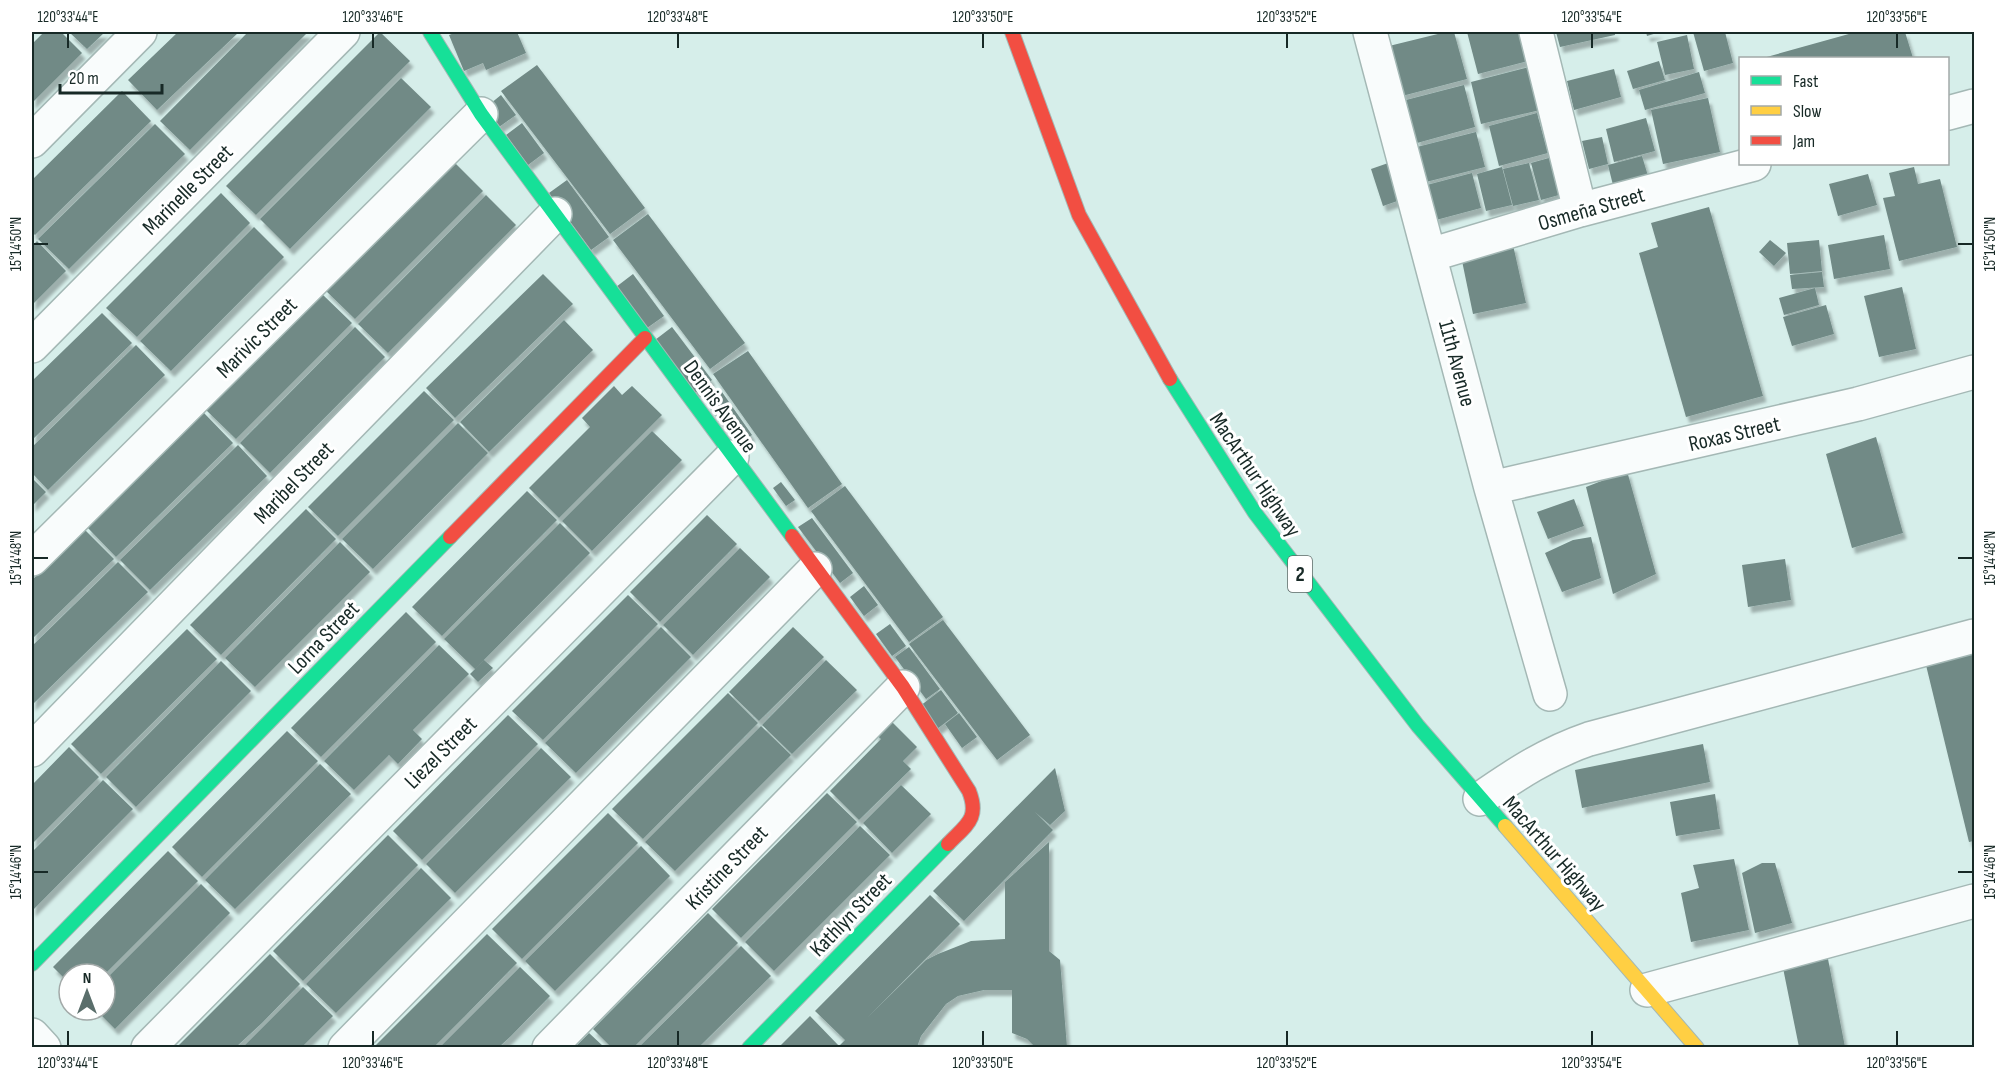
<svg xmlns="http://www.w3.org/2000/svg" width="2006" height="1079" viewBox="0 0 2006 1079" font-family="'Sofia Sans Condensed',sans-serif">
  <defs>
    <filter id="shadow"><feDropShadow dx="3.5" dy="6" stdDeviation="1.5" flood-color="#0004"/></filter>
  </defs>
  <rect width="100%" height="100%" fill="#d6eeea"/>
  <path fill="#718a86" filter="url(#shadow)" d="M44 32H61L82 53 32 103V44Z
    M69 32H105L87 49Z
    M178 32H239L157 110 128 80Z
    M248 32H308L190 150 160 121Z
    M380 32 410 61 256 215 226 186Z
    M457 32H517L526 53 486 70 483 63 464 71 449 35Z
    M1446 32H1454L1467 79 1402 96 1389 46Z
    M1467 32H1529L1536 59 1478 74Z
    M1556 32H1615V35L1560 47Z
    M1646 32H1660L1647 36Z
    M1693 32H1725L1733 63 1704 71Z
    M1856 32H1905L1913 58H1763Z
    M1687 35 1694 69 1665 75 1657 42Z
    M1659 61 1665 80 1633 89 1627 71Z
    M537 65 645 208 610 234 501 91Z
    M1529 67 1540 110 1481 124 1471 82Z
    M1614 69 1621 97 1574 110 1567 81Z
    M1699 72 1705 93 1645 110 1639 90Z
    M401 78 431 107 290 249 260 219Z
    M1464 85 1475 127 1417 143 1406 100Z
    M122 91 151 121 35 235 32 232V180Z
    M501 95 516 115 499 127 485 108Z
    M1708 98 1720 152 1663 164 1651 110Z
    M1537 113 1548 153 1499 166 1489 126Z
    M1646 118 1655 151 1614 162 1606 129Z
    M522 123 544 153 528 165 506 135Z
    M155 124 185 154 69 269 38 239Z
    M1476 132 1485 167 1426 182 1417 147Z
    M1602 137 1608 164 1589 169 1582 141Z
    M1556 156 1566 193 1541 200 1531 163Z
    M1642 156 1648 176 1613 185 1608 165Z
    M453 161 483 191 355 319 325 290Z
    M1394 161 1406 198 1383 206 1371 169Z
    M1529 163 1539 200 1513 206 1503 169Z
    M1502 167 1512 205 1486 211 1477 174Z
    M1914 167 1918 184 1940 179 1957 247 1899 261 1883 198 1895 196 1889 173Z
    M1472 173 1481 208 1436 220 1427 185Z
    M1868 174 1877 205 1838 216 1829 184Z
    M567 180 609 237 591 250 549 193Z
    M221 193 250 223 137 337 106 308Z
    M486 195 516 225 388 353 358 324Z
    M1709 207 1763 396 1686 417 1639 253 1658 247 1651 223Z
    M648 214 745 343 710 369 613 240Z
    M254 227 284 257 171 371 140 341Z
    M1884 235 1890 269 1834 279 1828 245Z
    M1770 240 1786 253 1774 266 1759 252Z
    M1819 240 1822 271 1790 274 1787 243Z
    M37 241 66 271 32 305V246Z
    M1513 245 1526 303 1473 314 1461 256Z
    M1822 272 1824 287 1792 289 1790 275Z
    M543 274 573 304 455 418 426 388Z
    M633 274 664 316 647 328 616 287Z
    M1902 287 1916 349 1879 357 1864 296Z
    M1815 288 1819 305 1784 315 1779 298Z
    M322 294 352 323 236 439 206 410Z
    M1826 305 1834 334 1792 346 1783 317Z
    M102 313 132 343 32 440V381Z
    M564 320 593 350 489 452 460 422Z
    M355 327 385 357 270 473 240 443Z
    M672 327 712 380 695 393 655 340Z
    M136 345 165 375 48 490 32 473V447Z
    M748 351 842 484 808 508 713 374Z
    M614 386 622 395 632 386 662 415 559 518 529 488 590 427 582 418Z
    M424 391 454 420 338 536 308 507Z
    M722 392 752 435 738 445 707 403Z
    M204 413 233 443 116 557 87 527Z
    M458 423 488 453 373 569 342 539Z
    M652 431 682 460 592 551 562 521Z
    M1876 437 1903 533 1852 548 1826 454Z
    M238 445 267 476 150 590 120 560Z
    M1627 471 1656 574 1613 594 1586 487Z
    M32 478 46 492 32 506Z
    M781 482 795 500 786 506 773 488Z
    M845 486 943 617 909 642 811 511Z
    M527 491 557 520 442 636 412 607Z
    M1574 499 1584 526 1548 539 1537 512Z
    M306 509 336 539 221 655 190 625Z
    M707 515 737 544 660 622 630 592Z
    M812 518 853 573 840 583 798 527Z
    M560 523 590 553 475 669 444 639Z
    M84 529 114 559 32 639V580Z
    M1591 537 1601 578 1562 592 1545 553 1573 540Z
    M340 542 370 572 255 687 225 658Z
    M740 548 770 577 693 655 663 625Z
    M1785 559 1791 600 1748 607 1742 565Z
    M118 562 148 592 32 705V646Z
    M864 586 878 605 864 616 850 597Z
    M628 595 658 624 543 740 512 711Z
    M406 612 436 642 321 757 291 728Z
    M943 620 1030 735 997 760 909 644Z
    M890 624 906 646 892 656 876 634Z
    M661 627 691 657 576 773 545 743Z
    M793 627 824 657 759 721 729 692Z
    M187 629 217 659 101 774 71 744Z
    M439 645 469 674 413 730 422 739 398 764 389 755 354 790 324 761Z
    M909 647 940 689 926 699 895 657Z
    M1974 652V841L1969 842 1925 661Z
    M484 660 493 668 478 682 470 674Z
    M826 660 857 690 792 754 762 725Z
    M221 661 251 691 136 807 106 777Z
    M941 690 958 713 937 729 920 706Z
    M728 693 758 723 643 839 612 809Z
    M959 713 977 737 962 748 945 724Z
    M508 715 538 744 422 860 393 831Z
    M888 718 917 747 903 761 911 769 859 820 830 791 881 739 874 733Z
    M761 726 791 755 675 871 645 842Z
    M287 731 318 761 202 877 172 847Z
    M1703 744 1710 782 1582 808 1575 770Z
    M69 747 99 777 32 844V785Z
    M541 748 571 777 455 893 426 864Z
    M320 764 351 794 235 909 205 880Z
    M1055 768 1065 811 1050 825 1035 812 1053 830 964 921 933 891Z
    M103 780 133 809 32 911V852Z
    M901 785 931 814 892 853 863 823Z
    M827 793 857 822 741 938 712 909Z
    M1715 794 1720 829 1676 836 1670 802Z
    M608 813 638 843 522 959 492 929Z
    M860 826 890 855 774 971 745 942Z
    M388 835 418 865 303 981 273 951Z
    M1049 842V951L1060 960 1067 1047H1035L1027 1039 1012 1033V990H984L958 996 946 1004 921 1036 917 1047H779L810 1016 839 1046 845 1040 815 1011 930 895 960 924 868 1017 926 960 938 954 971 941 1005 939V882Z
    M641 846 670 876 555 991 525 961Z
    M168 851 198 881 105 974H69V983L53 967Z
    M1734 859 1749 930 1691 942 1681 893 1699 888 1693 865Z
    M1762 863H1775L1792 923 1755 933 1742 873Z
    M421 868 451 898 336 1013 306 984Z
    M201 884 230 913 115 1029 96 1010H105V980Z
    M708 913 738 943 634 1047H611L593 1029Z
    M487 934 517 963 466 1015 434 1047H374Z
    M741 946 771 976 699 1047H639Z
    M270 954 300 984 262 1023 236 1047H177Z
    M1828 959 1845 1047H1799L1783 968Z
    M520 967 550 996 511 1036 499 1047H440Z
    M303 987 333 1016 302 1047H243Z
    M589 1033 604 1047H575Z"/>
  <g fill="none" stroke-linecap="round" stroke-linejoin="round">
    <defs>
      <path id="street" d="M1370 32 1491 488 1550 694
        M1536 32 1580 210
        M1948 113 1974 106
        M32 141 140 32
        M1430 255 1580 210 1754 164
        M32 346 343 32
        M1491 488 1858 404 1974 372
        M32 559 481 114
        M32 750 555 214
        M1480 799C1516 774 1548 753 1589 739L1974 636
        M1647 990 1974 901
        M32 1035 44 1048
        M148 1048 732 457
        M345 1048 815 569
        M549 1048 903 687"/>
      <path id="fast" d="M430 32 481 114 792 536
        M1170 379 1255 513 1418 726 1505 826
        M32 964 450 537
        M749 1048 948 844"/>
      <path id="slow" d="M1505 826 1697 1048"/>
      <path id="jam" d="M1012 32 1079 215 1170 379
        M792 536 903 687 969 791C980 819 966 825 948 844
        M450 537 645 338"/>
    </defs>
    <use href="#street" stroke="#a4b8b5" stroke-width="36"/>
    <use href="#fast" stroke="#a4b8b5" stroke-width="16"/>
    <use href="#slow" stroke="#a4b8b5" stroke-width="16"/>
    <use href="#jam" stroke="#a4b8b5" stroke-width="16"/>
    <use href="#street" stroke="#f9fcfc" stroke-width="33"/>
    <use href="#fast" stroke="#16e098" stroke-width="14"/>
    <use href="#slow" stroke="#ffcf43" stroke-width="14"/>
    <use href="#jam" stroke="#f24e42" stroke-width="14"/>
  </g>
  <path fill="none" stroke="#172926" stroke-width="2" d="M68 33V48M373 33V48M678 33V48M983 33V48M1287 33V48M1592 33V48M1897 33V48M33 244H48M1958 244H1973M33 558H48M1958 558H1973M33 872H48M1958 872H1973M68 1031V1046M373 1031V1046M678 1031V1046M983 1031V1046M1287 1031V1046M1592 1031V1046M1897 1031V1046"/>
  <g text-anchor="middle" stroke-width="6" stroke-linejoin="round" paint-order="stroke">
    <rect fill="#fff" stroke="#5d6967" stroke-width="1.5" x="1288" y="556" width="24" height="36" rx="4.5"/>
    <g font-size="21" font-weight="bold" fill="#172926">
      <text x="1300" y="581">2</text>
    </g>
    <g font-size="22" fill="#172926" stroke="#fff">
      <text transform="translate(187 189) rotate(-45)" y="8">Marinelle Street</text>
      <text transform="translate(1591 208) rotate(-16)" y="8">Osmeña Street</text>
      <text transform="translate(256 337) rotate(-45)" y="8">Marivic Street</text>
      <text transform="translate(1458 363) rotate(75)" y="8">11th Avenue</text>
      <text transform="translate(721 406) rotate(54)" y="8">Dennis Avenue</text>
      <text transform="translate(1734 433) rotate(-13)" y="8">Roxas Street</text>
      <text transform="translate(1256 474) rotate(56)" y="8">MacArthur Highway</text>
      <text transform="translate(293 482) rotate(-46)" y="8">Maribel Street</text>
      <text transform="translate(323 637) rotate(-46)" y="8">Lorna Street</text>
      <text transform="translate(440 752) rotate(-45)" y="8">Liezel Street</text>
      <text transform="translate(1555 853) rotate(49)" y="8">MacArthur Highway</text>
      <text transform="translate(726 867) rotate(-46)" y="8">Kristine Street</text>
      <text transform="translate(850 914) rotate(-46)" y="8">Kathlyn Street</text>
    </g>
  </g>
  <rect width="2006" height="1079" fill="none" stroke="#ffffff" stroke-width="66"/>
  <rect x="1739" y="57" width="210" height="108" fill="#ffffff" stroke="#a2a9a8" stroke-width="1.5"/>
  <rect x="1751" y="76" width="30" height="9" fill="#16e098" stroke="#a2a9a8" stroke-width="1.5"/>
  <text x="1793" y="87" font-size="18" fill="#172926">Fast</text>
  <rect x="1751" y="106" width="30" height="9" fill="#ffcf43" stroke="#a2a9a8" stroke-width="1.5"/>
  <text x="1793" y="117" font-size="18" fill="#172926">Slow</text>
  <rect x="1751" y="136" width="30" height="9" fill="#f24e42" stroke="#a2a9a8" stroke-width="1.5"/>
  <text x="1793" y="147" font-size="18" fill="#172926">Jam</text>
  <g transform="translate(87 992)"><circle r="28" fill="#ffffff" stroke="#a2a9a8" stroke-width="1.5"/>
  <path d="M0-4.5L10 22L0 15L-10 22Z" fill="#5a6e6b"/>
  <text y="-9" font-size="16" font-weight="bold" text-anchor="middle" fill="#172926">N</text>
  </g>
  <path d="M60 84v9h102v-9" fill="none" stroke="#172926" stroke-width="3"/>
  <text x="69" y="84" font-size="18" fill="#172926" stroke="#ffffff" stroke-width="4.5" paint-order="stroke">20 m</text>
  <rect x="33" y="33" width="1940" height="1013" fill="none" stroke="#172926" stroke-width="2"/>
  <g font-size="15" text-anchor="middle" fill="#172926">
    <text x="68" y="22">120°33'44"E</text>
    <text x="373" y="22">120°33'46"E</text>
    <text x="678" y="22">120°33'48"E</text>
    <text x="983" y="22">120°33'50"E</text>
    <text x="1287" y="22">120°33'52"E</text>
    <text x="1592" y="22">120°33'54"E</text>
    <text x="1897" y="22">120°33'56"E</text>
    <text transform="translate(16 244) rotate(-90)" y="5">15°14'50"N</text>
    <text transform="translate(1990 244) rotate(-90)" y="5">15°14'50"N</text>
    <text transform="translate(16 558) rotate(-90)" y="5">15°14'48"N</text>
    <text transform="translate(1990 558) rotate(-90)" y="5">15°14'48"N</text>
    <text transform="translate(16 872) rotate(-90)" y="5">15°14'46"N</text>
    <text transform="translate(1990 872) rotate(-90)" y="5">15°14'46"N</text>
    <text x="68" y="1068">120°33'44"E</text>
    <text x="373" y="1068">120°33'46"E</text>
    <text x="678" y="1068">120°33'48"E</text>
    <text x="983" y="1068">120°33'50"E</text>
    <text x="1287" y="1068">120°33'52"E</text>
    <text x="1592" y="1068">120°33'54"E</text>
    <text x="1897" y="1068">120°33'56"E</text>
  </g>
</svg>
